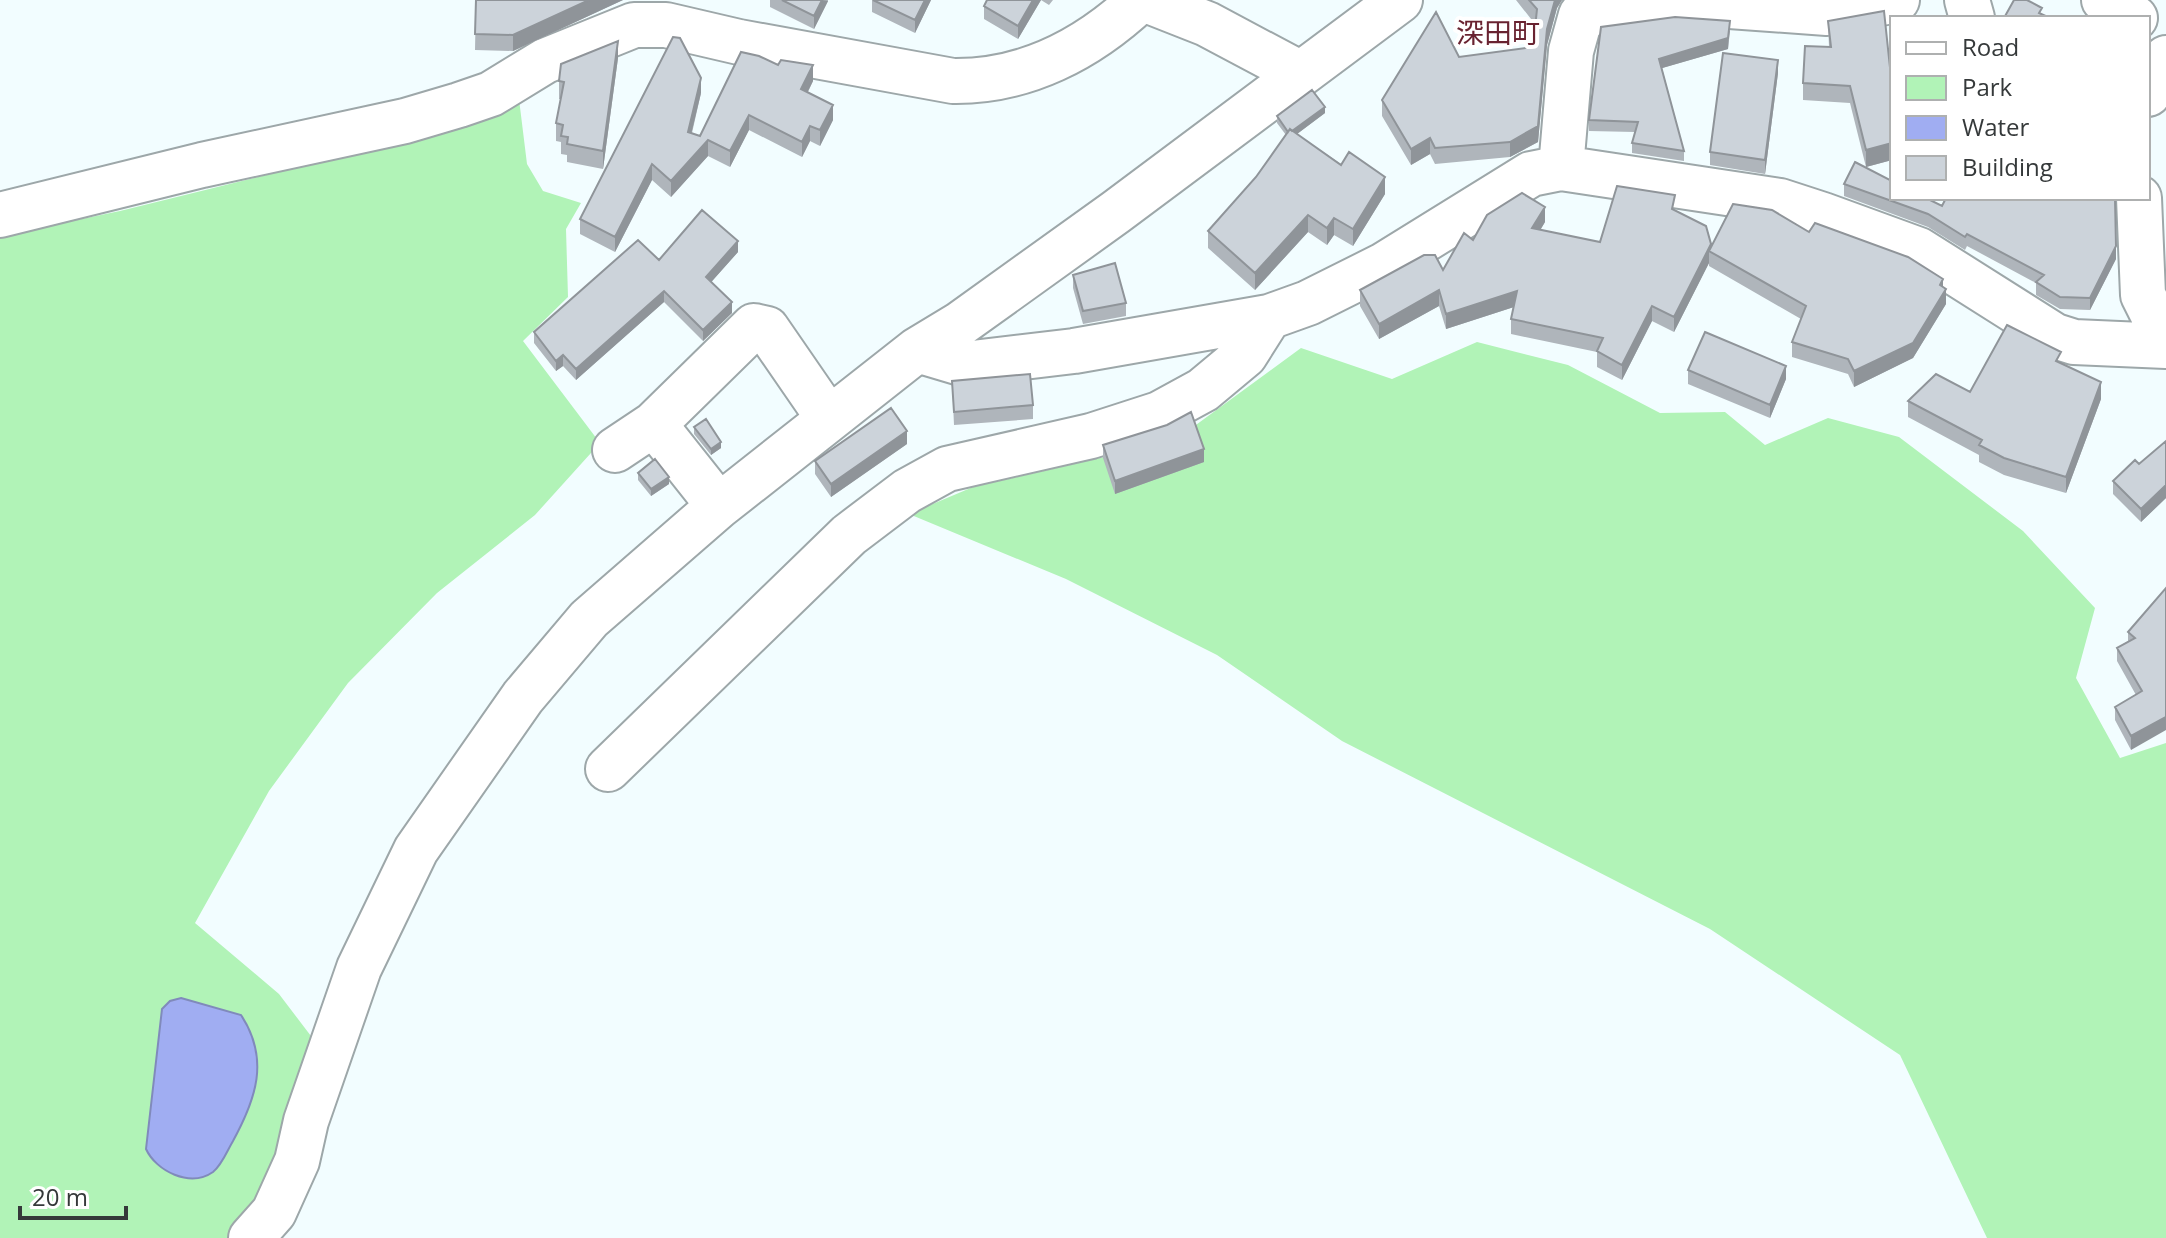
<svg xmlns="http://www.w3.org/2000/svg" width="2166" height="1238" viewBox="0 0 2166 1238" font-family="'Open Sans','Noto Sans JP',sans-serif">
  <rect width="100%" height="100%" fill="#f2fdff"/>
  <path fill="#b1f3b7" d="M518 91 527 164 543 191 581 203 566 229 568 297 523 341 600 443 535 515 437 593 348 683 269 791 195 923 279 994 314 1040 283 1149 237 1230 229 1238H0V236L120 211 429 135Z
    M1477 342 1568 365 1660 413 1725 412 1765 445 1828 418 1899 437 2023 531 2095 608 2076 678 2120 758 2166 743V1238H1987L1900 1055 1710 929 1342 741 1217 655 1066 579 909 514 973 487 1174 441 1301 348 1392 379Z"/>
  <path fill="#a0adf2" stroke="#808abb" stroke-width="2" d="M181 998 241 1015C270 1059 256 1099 233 1141 227 1151 222 1165 213 1172 190 1188 156 1171 146 1149L162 1009 170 1001Z"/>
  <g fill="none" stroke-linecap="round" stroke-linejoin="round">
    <defs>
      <path id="minor" d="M1146 0 1207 24 1301 74
        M1967 0 1972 18
        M2104 0 2135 18
        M2148 94 2166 58
        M1561 168 1571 51 1581 15 1674 2 1827 13 1897 0
        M2139 198 2143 295 2166 341
        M0 215 202 165 405 121 459 105 491 94 545 61 634 25H666L739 42 953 81C1025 82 1088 49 1140 0
        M917 350 964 364 1074 351 1269 317 1308 303 1384 265 1531 174 1561 168 1780 201 1823 215 1919 250 2055 336 2074 342 2166 346
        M615 450 654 424
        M719 506 654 424 754 326 767 329 829 419
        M608 769 849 535 907 491 947 469 1091 436 1159 414 1203 390 1245 355 1269 317
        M251 1238 274 1212 297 1161 306 1121 359 968 416 850 523 697 589 619 719 506 917 350 960 324 1116 212 1400 0"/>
    </defs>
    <use href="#minor" stroke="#9da7a9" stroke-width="48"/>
    <use href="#minor" stroke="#fff" stroke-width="44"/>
  </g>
  <path fill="#afb5bb" d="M476 0H623L513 51 475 50Z
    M770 0H828V1L814 29 770 7Z
    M872 0H931L915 33 872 12Z
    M987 0H1053L1049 5 1041 0 1018 39 984 19V6Z
    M1516 0H1562L1557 8 1547 45 1538 142 1510 157 1435 164 1430 154 1411 165 1382 116V100L1459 57 1533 47 1535 24Z
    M1828 21 1891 77H1892V160L1866 167 1850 103 1803 100V83L1829 47Z
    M1601 27 1730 31 1728 49 1662 68 1684 151V161L1632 153V143L1635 132 1589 131V120Z
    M618 58 603 169 567 162V155L561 154V142L556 141V123L561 99H559V81Z
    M778 65 813 81 808 92 833 120 820 146 810 141 802 157 749 130 730 167 708 156 671 197 652 180 615 252 580 234V219L701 93 692 133 700 136Z
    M1778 73 1765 174 1710 165V152Z
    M1325 113 1297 134 1385 194 1353 246 1334 235 1327 245 1308 232 1255 290 1208 248V231L1256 177 1286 135 1277 123V116Z
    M1844 184 1942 206 2116 259 2090 310 2060 309 2036 295V283L1967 246 1965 250 1928 227 1844 196Z
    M1675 210 1711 247 1809 232 1943 287 1946 304 1913 358 1854 387 1848 374 1792 357V342L1801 319 1709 266V263L1674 332 1652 321 1622 380 1597 367V352L1511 334V319L1514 307 1446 329 1439 306 1379 339 1360 306V290L1443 270 1473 240 1545 222 1540 230 1600 242Z
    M738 252 711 282 732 313 703 341 664 302 576 380 563 366 556 371 534 343V332L659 260Z
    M1073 275 1126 303V316L1083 324 1073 288Z
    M2061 363 2101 399 2066 493 2004 475 1979 462V455L1908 417V401L1970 392Z
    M1688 370 1786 379 1770 418 1688 384Z
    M952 381 1033 405V419L954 425Z
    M1167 425 1204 462 1115 494 1103 458V445Z
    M694 427 721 448 711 455 694 434Z
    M2166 441V498L2141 522 2113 494V481L2139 464Z
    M907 444 831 497 815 474V461Z
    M638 473 669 484 651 496 638 480Z
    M2166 588 2131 750 2115 720V707L2136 695 2117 661V648L2128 641V632Z"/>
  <path fill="#8f9499" d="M589 0H623L513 51V35Z
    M822 0 828 1 814 29V16Z
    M925 0H931L915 33V20Z
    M1033 0H1041L1018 39V26Z
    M1555 0H1562L1557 8 1547 45 1538 142 1510 157V142Z
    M1730 21 1728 49 1659 69V59Z
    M618 41V58L603 169V151Z
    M1778 60V73L1765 174V160Z
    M813 65V81L801 105V89Z
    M701 78V93L688 147V132Z
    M833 105V120L820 146V130Z
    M1325 107V113L1289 140V133Z
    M749 115V130L730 167V151Z
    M810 126V141L802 157V142Z
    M1430 138V154L1411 165V149Z
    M708 140V156L671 197V181Z
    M1892 143V160L1866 167V150Z
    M652 164V180L615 252V237Z
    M1385 177V194L1353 246V229Z
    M1545 207V222L1532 244V228Z
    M1308 215V232L1255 290V273Z
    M1334 218V235L1327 245V228Z
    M738 241V252L706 288V277Z
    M1711 244 1709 251V263L1674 332V317Z
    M2116 246V259L2090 310V298Z
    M1943 279V294L1946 289V304L1913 358 1854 387V371L1940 285Z
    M1439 290V306L1379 339V324Z
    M664 291V302L576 380V369Z
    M1517 291V306L1446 329V314Z
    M732 302V313L703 341V330Z
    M1652 306V321L1622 380V365Z
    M563 355V366L556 371V361Z
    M1786 366V379L1770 418V405Z
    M2101 382V399L2066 493V477Z
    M907 431V444L831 497V484Z
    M721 442V448L711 455V449Z
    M1204 449V462L1115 494V481Z
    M669 477V484L651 496V489Z
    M2166 485V498L2141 522V509Z
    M2166 717V730L2131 750V736Z"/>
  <path fill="#ccd3da" stroke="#8f9499" stroke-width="2" d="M476 0H589L513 35 475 34Z
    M782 0H822L814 16Z
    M873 0H925L915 20Z
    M987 0H1033L1018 26 984 6Z
    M1529 0H1555L1547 29 1538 126 1510 142 1435 148 1430 138 1411 149 1382 100 1436 12 1459 57 1533 47 1537 9Z
    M2014 0H2027L2042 8 2039 13 2050 18H2004Z
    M1884 11 1891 77H1892V143L1866 150 1850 86 1803 83 1805 46 1831 47 1828 21Z
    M1675 17 1730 21 1728 38 1659 59 1684 151 1632 143 1638 122 1589 120 1601 27Z
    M673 37 680 38 701 78 688 132 700 136 741 52 759 56 778 65 781 60 813 65 801 89 833 105 820 130 810 126 802 142 749 115 730 151 708 140 671 181 652 164 615 237 580 219Z
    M618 41 603 151 567 144 568 137 561 136 563 125 556 123 564 82 559 81 561 64Z
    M1723 53 1778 60 1765 160 1710 152Z
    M1312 90 1325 107 1292 131 1290 129 1288 132 1277 116Z
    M1290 129 1341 165 1349 152 1385 177 1353 229 1334 218 1327 228 1308 215 1255 273 1208 231 1256 177Z
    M1855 162 1892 181V198H1926L1942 206 1946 198 2115 199 2116 246 2090 298 2060 297 2036 282 2044 275 1967 234 1965 237 1928 214 1844 184Z
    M1617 186 1675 195 1672 209 1706 226 1711 244 1674 317 1652 306 1622 365 1597 351 1603 338 1511 319 1517 291 1446 314 1439 290 1379 324 1360 290 1424 255H1435L1443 270 1464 233 1473 240 1487 215 1522 193 1545 207 1532 228 1600 242Z
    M1733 204 1772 210 1809 232 1815 223 1908 257 1943 279 1940 285 1946 289 1913 343 1854 371 1848 359 1792 342 1806 306 1709 251Z
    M702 210 738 241 706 277 732 302 703 330 664 291 576 369 563 355 556 361 534 332 638 240 659 260Z
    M1115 263 1126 303 1083 311 1073 275Z
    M2007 325 2061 352 2056 361 2101 382 2066 477 2004 458 1979 445 1982 440 1908 401 1936 374 1970 392Z
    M1705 332 1786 366 1770 405 1688 370Z
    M1030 374 1033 405 954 412 952 381Z
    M891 408 907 431 831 484 815 461Z
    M1191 412 1204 449 1115 481 1103 445 1167 425Z
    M706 419 721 442 711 449 694 427Z
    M2166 441V485L2141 509 2113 481 2135 460 2139 464Z
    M655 459 669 477 651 489 638 473Z
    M2166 588V717L2131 736 2115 707 2142 691 2117 648 2135 638 2128 632Z"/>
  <g text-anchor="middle" stroke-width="8" stroke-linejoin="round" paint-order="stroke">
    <g font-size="28" fill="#692331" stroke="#fff">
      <text x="1498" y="43">深田町</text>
    </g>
  </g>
  <rect x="1890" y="16" width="260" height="184" fill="#ffffff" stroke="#aeb0b0" stroke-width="2"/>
  <rect x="1906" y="42" width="40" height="12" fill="#ffffff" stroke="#aeb0b0" stroke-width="2"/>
  <text x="1962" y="56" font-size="24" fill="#35393a">Road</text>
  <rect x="1906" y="76" width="40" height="24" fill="#b1f3b7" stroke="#aeb0b0" stroke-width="2"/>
  <text x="1962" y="96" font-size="24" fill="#35393a">Park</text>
  <rect x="1906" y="116" width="40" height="24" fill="#a0adf2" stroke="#aeb0b0" stroke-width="2"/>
  <text x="1962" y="136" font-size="24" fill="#35393a">Water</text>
  <rect x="1906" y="156" width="40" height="24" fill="#ccd3da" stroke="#aeb0b0" stroke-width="2"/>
  <text x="1962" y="176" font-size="24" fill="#35393a">Building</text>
  <path d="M20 1206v12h106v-12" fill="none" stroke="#35393a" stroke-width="4"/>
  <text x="32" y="1206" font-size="24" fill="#35393a" stroke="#ffffff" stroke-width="6" paint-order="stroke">20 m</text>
</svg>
